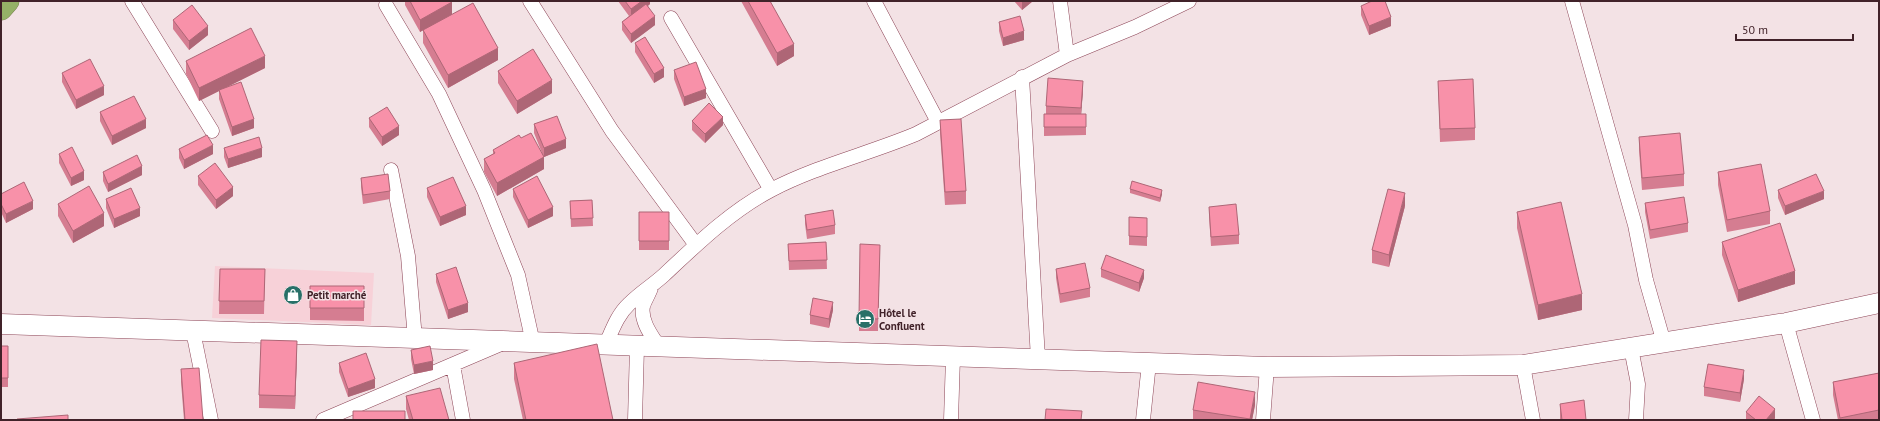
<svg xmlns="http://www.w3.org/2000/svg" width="1880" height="421" viewBox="0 0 1880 421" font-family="'PT Sans',sans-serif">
  <rect width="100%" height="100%" fill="#f3e2e5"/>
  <path fill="#f7d1d8" d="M215 266 374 273 371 325 212 318Z"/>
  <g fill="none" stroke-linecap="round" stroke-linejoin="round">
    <defs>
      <path id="street" d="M132 1 212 131
        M530 1 612 131 696 245
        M874 1 938 122
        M1060 1 1067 55
        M1572 1 1635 225 1646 280 1664 343
        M386 5 439 94 484 190 518 275 533 343
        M671 18 771 190
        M1022 77 1038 359
        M391 170 408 256 415 339
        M651 288C649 294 645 300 643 306 640 321 652 336 659 347
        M1786 323 1813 420
        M193 331 211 420
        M605 346C612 331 617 315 629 304 640 293 653 285 664 275 697 244 731 211 771 190 817 166 868 154 916 134L1067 55 1135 27 1189 1
        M1631 348 1638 384 1636 420
        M453 365 463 420
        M1523 365 1533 420
        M323 420 503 343
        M635 420 637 347
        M951 420 953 357
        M1143 420 1149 363
        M1263 420 1267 367"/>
      <path id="secondary" d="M1 324 1267 367 1523 365 1786 323 1879 303"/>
      <path id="highway" d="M1 9 8 1"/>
    </defs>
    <use href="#street" stroke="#8d4557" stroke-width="15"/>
    <use href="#secondary" stroke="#8d4557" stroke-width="21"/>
    <use href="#highway" stroke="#787f51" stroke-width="23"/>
    <use href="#street" stroke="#fff" stroke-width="14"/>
    <use href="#secondary" stroke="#fff" stroke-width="20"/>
    <use href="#highway" stroke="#95b167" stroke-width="22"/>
  </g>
  <path fill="#d57d91" d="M405 1H451L452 15 498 60 448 88 423 43V30L420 32 405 5Z
    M618 1H650V4L648 6 655 25 631 43 622 30V22L629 16Z
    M741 1H770L794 56 777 66Z
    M1014 1H1033L1022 10Z
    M1361 6 1391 26 1369 35 1361 15Z
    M173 20 208 35 189 50 173 29Z
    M999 22 1024 40 1003 46 999 31Z
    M635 43 664 77 654 83 635 52Z
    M186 61 265 68 227 87 254 128 232 136 219 99V91L199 101 186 74Z
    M674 70 706 98 684 106 674 79Z
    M498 71 552 93 517 114 498 83Z
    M62 73 104 95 76 109 62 82Z
    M1438 81 1475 128V140L1440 142Z
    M1083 90 1081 114H1086V135L1044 136V114H1046V106Z
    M100 112 146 128 112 145 100 121Z
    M369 118 399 135 382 146 369 127Z
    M940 120 966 191V204L945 205 940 133Z
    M692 121 723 125 705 143 692 130Z
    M534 124 566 148 544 157V169L497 196 484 172V159L493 154V150L542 153 534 133Z
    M1639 137 1684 174V186L1642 190 1639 150Z
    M224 148 262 157 228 168 224 157Z
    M179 149 213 154 184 169 179 158Z
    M59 154 84 180 71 186 59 163Z
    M103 172 142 175 108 192 103 181Z
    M1718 172 1770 211V224L1727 232 1718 185Z
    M198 176 233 196 216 209 198 185Z
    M361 178 390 191V199L363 204 361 187Z
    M427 188 466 215 440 226 427 197Z
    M513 189 553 216 528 228 513 197Z
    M1130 189 1162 194 1160 202 1130 193Z
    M1778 190 1824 199 1785 215 1778 198Z
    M1 194 33 209 6 223 1 212Z
    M106 199 140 216 114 228 106 208Z
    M592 200 593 226 571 227 570 201Z
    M1645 203 1688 223V232L1650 239 1645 212Z
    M58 204 104 226 73 243 58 216Z
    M1405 206 1389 267 1372 263V250Z
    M1209 207 1239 235V244L1211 246 1209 216Z
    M639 212H669V250H639Z
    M1517 212 1582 310 1538 320 1517 228Z
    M805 215 835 225V234L807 239 805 224Z
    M1129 217 1147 218V246L1129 245Z
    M826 242 827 269 789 270 788 244Z
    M1722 242 1795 284 1738 302 1722 255Z
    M880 245 878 331H859V318Z
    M220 269H265L264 314H219Z
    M1056 269 1090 288V297L1060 303 1056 278Z
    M1101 269 1144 278 1139 292 1101 277Z
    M436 274 468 312 448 319 436 282Z
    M310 286H364V321L310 320Z
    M833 310 829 328 810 324V315Z
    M1 346H8V387H1Z
    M411 350 433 370 414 374 411 359Z
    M297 353 295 409 259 408V395Z
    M339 363 375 388 348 397 339 372Z
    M514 363 613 420H523L514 379Z
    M181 369 203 420H184L181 382Z
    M1879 373V420H1838L1833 395V382Z
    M1744 379 1740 402 1704 396V387Z
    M406 396 449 420H409L406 409Z
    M1560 404 1586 420H1560Z
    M1255 405 1252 420H1193V410Z
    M1746 412 1775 418 1774 420H1746Z"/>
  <path fill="#ae6676" d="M642 1H650V4L631 18V9Z
    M1022 1H1033L1022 10Z
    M452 2V15L420 32V20Z
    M655 16V25L631 43V34Z
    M1391 17V26L1369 35V26Z
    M208 26V35L189 50V41Z
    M1024 31V40L1003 46V38Z
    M794 44V56L777 66V53Z
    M498 48V60L448 88V75Z
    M265 56V68L199 101V88Z
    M664 68V77L654 83V74Z
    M552 80V93L517 114V101Z
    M1083 81V90L1081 117V108Z
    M104 86V95L76 109V100Z
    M706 89V98L684 106V97Z
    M723 117V125L705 143V134Z
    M146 119V128L112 145V136Z
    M254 119V128L232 136V127Z
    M399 126V135L382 146V137Z
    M566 139V148L544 157V169L497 196V183L544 157V148Z
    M213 145V154L184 169V160Z
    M262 148V157L228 168V159Z
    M142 166V175L108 192V184Z
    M84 171V180L71 186V178Z
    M233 187V196L216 209V200Z
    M1162 190V194L1160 202V198Z
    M1824 191V199L1785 215V206Z
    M1405 193V206L1389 267V255Z
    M33 201V209L6 223V214Z
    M466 206V215L440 226V217Z
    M553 207V216L528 228V220Z
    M140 208V216L114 228V219Z
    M104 213V226L73 243V231Z
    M1144 270V278L1139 292V283Z
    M1795 271V284L1738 302V290Z
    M1582 294V310L1538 320V305Z
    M833 302V310L829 328V319Z
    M468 303V312L448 319V310Z
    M297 341V353L295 409V396Z
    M433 361V370L414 374V365Z
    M1744 370V379L1740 402V393Z
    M375 379V388L348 397V389Z
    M1255 392V405L1252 420H1250Z
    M1775 409V418L1774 420H1766Z"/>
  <path fill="#f891a9" stroke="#ae6676" d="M410 1H451L452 2 420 20Z
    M625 1H642L631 9Z
    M748 1H770L794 44 777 53Z
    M1372 1H1385L1391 17 1369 26 1361 6Z
    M473 3 498 48 448 75 423 30Z
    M646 4 655 16 631 34 622 22Z
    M192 5 208 26 189 41 173 20Z
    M1020 16 1024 31 1003 38 999 22Z
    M251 28 265 56 199 88 186 61Z
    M645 37 664 68 654 74 635 43Z
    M533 49 552 80 517 101 498 71Z
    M90 59 104 86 76 100 62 73Z
    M696 62 706 89 684 97 674 70Z
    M1048 78 1083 81 1081 108 1046 106Z
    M1473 79 1475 128 1440 129 1438 81Z
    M241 82 254 119 232 127 219 90Z
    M134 96 146 119 112 136 100 112Z
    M709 103 723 117 705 134 692 121Z
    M387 107 399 126 382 137 369 118Z
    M1044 114H1086V127H1044Z
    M557 116 566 139 544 148 534 124Z
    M961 119 966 191 945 192 940 120Z
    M531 133 544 157 497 183 484 159 495 153 493 150 519 135 521 138Z
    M1680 133 1684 174 1642 178 1639 137Z
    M207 135 213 145 184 160 179 149Z
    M259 137 262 148 228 159 224 148Z
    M72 147 84 171 71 178 59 154Z
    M137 155 142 166 108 184 103 172Z
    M215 163 233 187 216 200 198 176Z
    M1761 164 1770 211 1727 220 1718 172Z
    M388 174 390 191 363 195 361 178Z
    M1816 174 1824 191 1785 206 1778 190Z
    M537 176 553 207 528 220 513 189Z
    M453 177 466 206 440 217 427 188Z
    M1132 181 1162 190 1160 198 1130 189Z
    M24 182 33 201 6 214 1 204V194Z
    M89 186 104 213 73 231 58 204Z
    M131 188 140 208 114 219 106 199Z
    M1388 189 1405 193 1389 255 1372 250Z
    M1684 197 1688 223 1650 230 1645 203Z
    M592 200 593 218 571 219 570 201Z
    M1561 202 1582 294 1538 305 1517 212Z
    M1236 204 1239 235 1211 237 1209 207Z
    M833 210 835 225 807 230 805 215Z
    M639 212H669V241H639Z
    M1129 217 1147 218V237L1129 236Z
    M1780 223 1795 271 1738 290 1722 242Z
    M826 242 827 260 789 261 788 244Z
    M860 244 880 245 878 319 859 318Z
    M1106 255 1144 270 1139 283 1101 269Z
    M1085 263 1090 288 1060 294 1056 269Z
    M456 267 468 303 448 310 436 274Z
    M220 269H265L264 301H219Z
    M310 286H364V308H310Z
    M813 298 833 302 829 319 810 315Z
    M261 340 297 341 295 396 259 395Z
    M597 344 613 420H526L514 363Z
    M1 346H8V378H1Z
    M430 346 433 361 414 365 411 350Z
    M366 353 375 379 348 389 339 363Z
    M1708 364 1744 370 1740 393 1704 387Z
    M199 368 203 420H185L181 369Z
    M1879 373V410L1840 418 1833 382Z
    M1198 382 1255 392 1250 419 1193 410Z
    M440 388 449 420H413L406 396Z
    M1759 396 1775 409 1766 420H1756L1746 412Z
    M1584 400 1586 420H1562L1560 404Z
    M1046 409 1082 411 1081 420H1045Z
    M353 411H405V420H353Z
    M68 415V420H17V419Z"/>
  <defs>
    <symbol id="shop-disc" viewBox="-11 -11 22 22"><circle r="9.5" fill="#287068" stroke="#f3e2e5"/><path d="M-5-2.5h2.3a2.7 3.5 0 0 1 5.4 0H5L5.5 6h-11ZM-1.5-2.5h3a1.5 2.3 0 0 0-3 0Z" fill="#fff"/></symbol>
    <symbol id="hotel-disc" viewBox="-11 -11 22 22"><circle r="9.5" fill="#287068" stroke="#f3e2e5"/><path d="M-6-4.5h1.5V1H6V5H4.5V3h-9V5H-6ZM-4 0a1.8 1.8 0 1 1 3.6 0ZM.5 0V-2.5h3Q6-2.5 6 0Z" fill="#fff"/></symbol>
  </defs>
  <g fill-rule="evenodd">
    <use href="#shop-disc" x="282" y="284" width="22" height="22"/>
    <use href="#hotel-disc" x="854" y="308" width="22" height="22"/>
  </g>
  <g text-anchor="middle" stroke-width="3" stroke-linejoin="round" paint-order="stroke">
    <g font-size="11" font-weight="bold" fill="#412229" stroke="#f3e2e5" text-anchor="start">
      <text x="307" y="299">Petit marché</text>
      <text x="879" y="317">Hôtel le<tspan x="879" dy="13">Confluent</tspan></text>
    </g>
  </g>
  <rect width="1880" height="421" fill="none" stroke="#412229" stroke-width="4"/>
  <path d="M1736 34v6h117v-6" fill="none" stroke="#412229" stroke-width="2"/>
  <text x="1742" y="34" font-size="12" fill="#412229" stroke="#f3e2e5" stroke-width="3" paint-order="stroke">50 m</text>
</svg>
